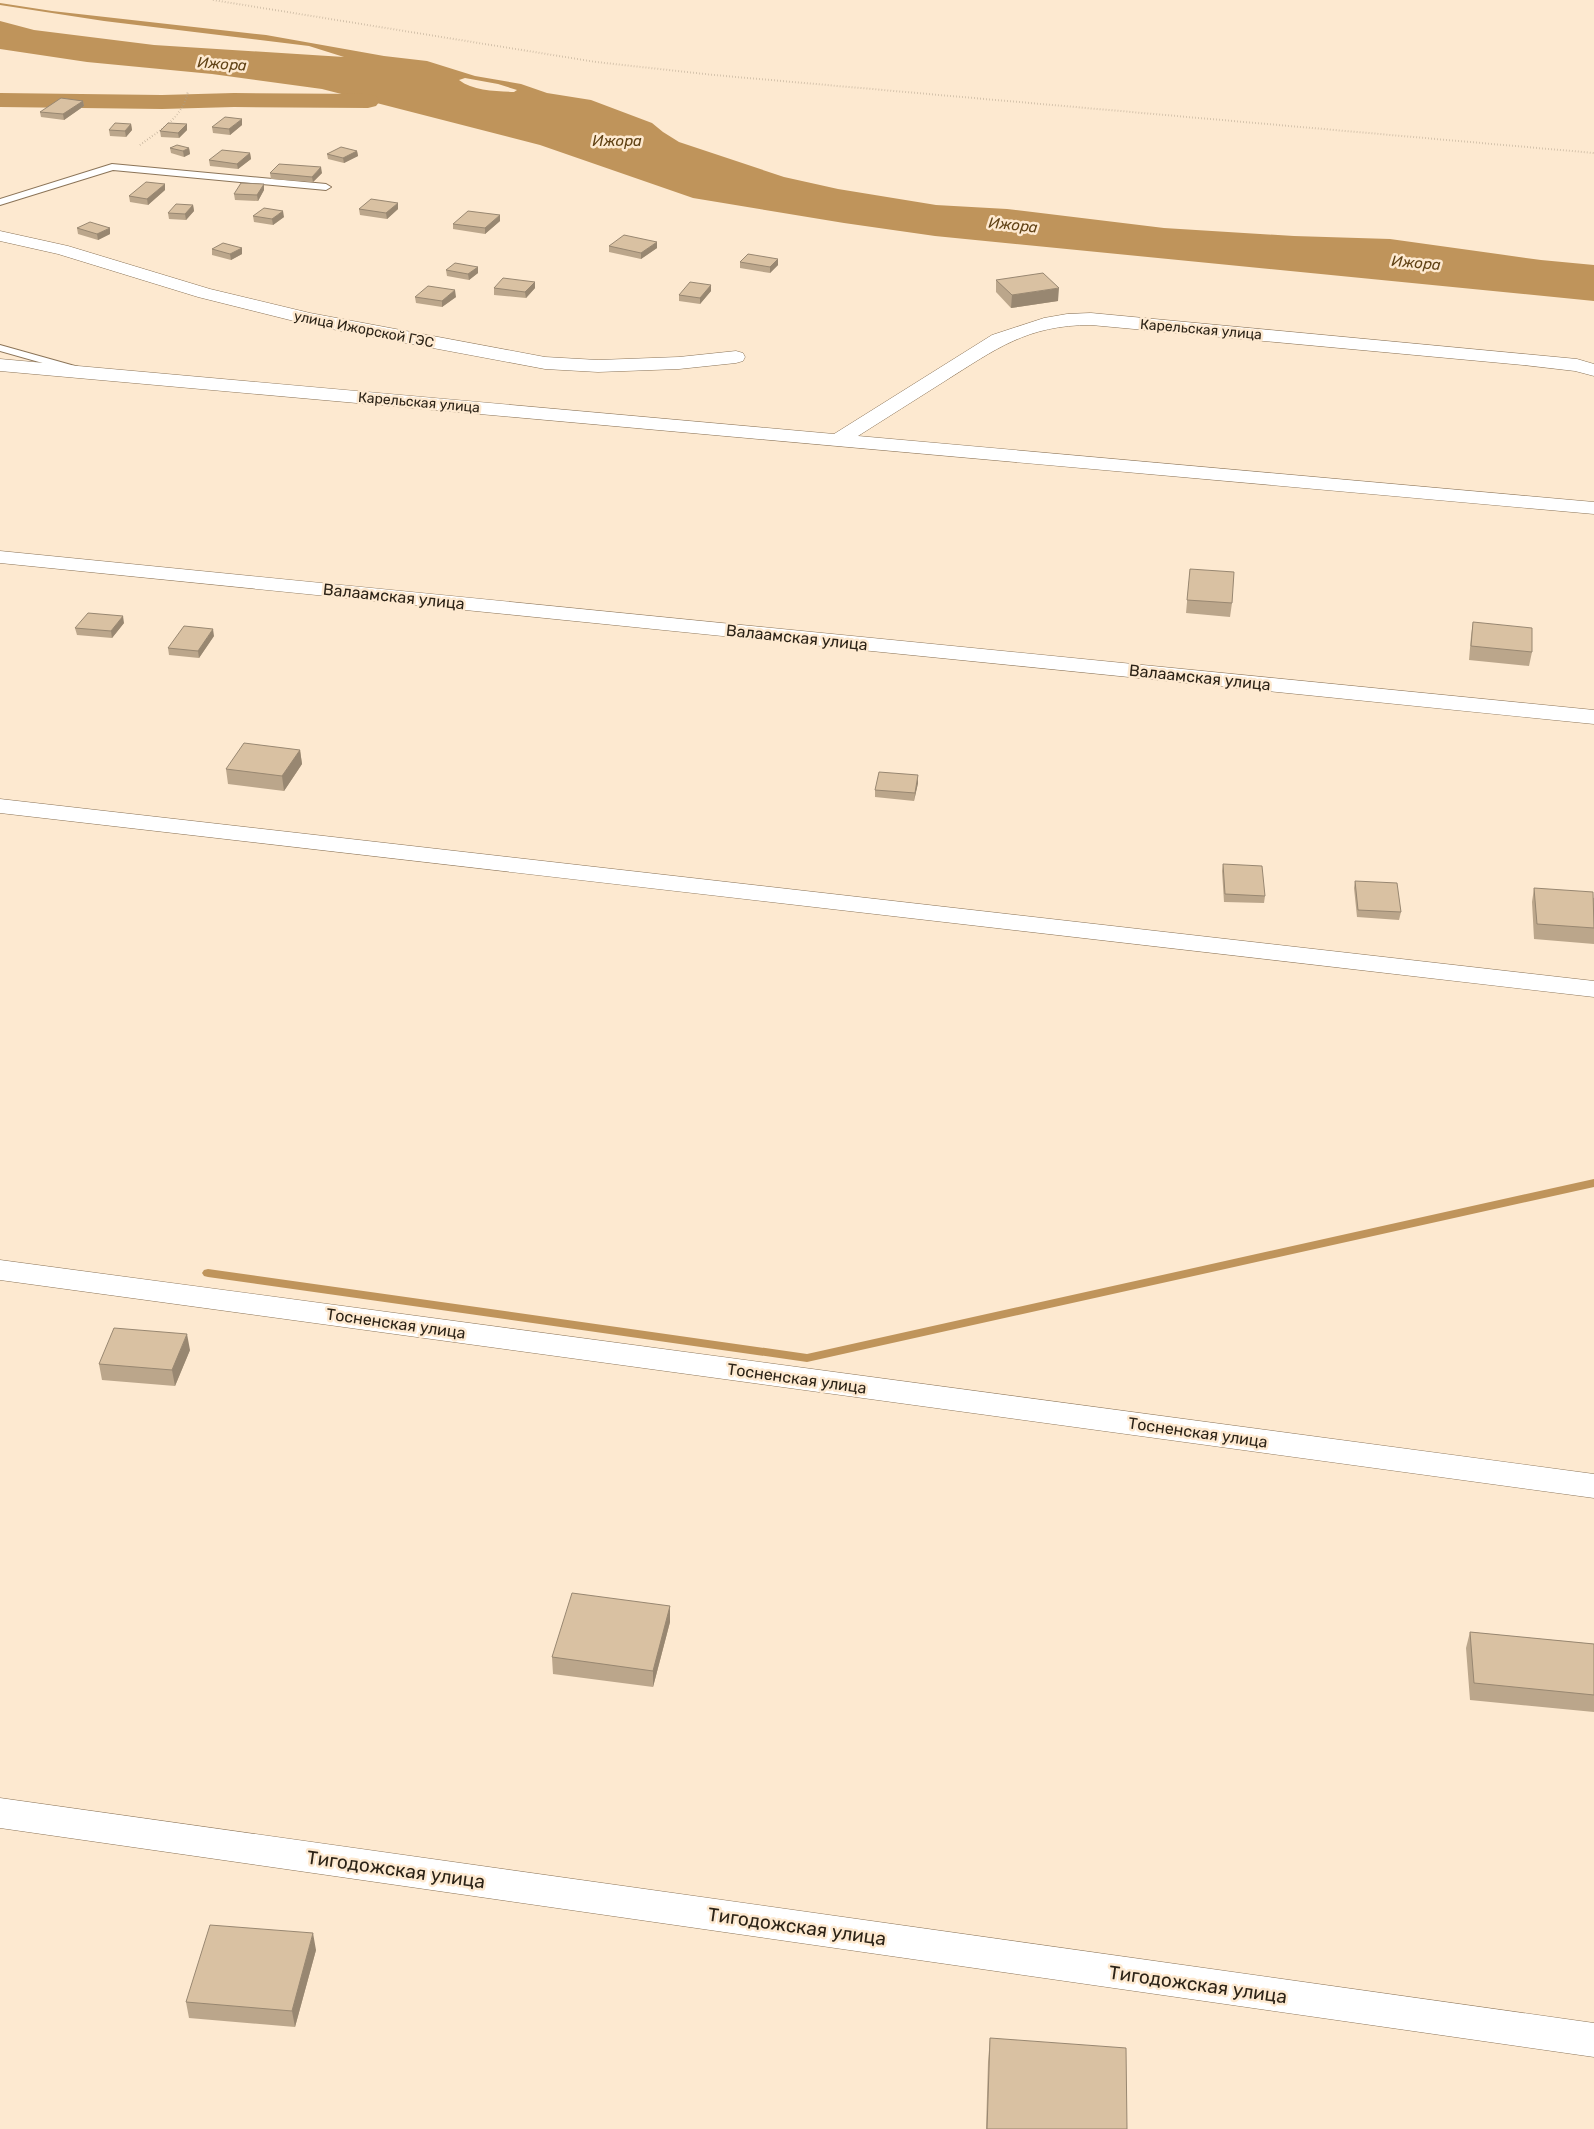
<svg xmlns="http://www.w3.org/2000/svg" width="1594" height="2129" viewBox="0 0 1594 2129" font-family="Rubik,sans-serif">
  <rect width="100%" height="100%" fill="#fde9d0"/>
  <path fill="#bf945b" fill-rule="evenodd" d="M0 3 52 11 266 35 384 56 427 61 475 76 521 84 547 93 591 100 652 123 663 132 679 142 784 177 838 189 936 205 1007 209 1164 228 1294 236 1390 239 1541 260 1594 265V301L935 236 844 223 693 198 540 145 322 89 212 74 87 62 0 49V21L34 30 154 45 344 57 309 46 104 21 0 5ZM465 78 498 84 517 90 514 92C496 91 473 91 459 80Z"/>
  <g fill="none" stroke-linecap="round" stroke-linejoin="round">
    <path fill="#bf945b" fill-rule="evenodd" d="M1594 1179V1187L807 1362 208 1277 204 1276 202 1273 204 1270 208 1269 807 1354Z"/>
    <path fill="#bf945b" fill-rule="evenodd" d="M0 93 162 95 234 93 368 94 376 96 380 101 376 106 368 108 234 107 162 109 0 107Z"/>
    <defs>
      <path id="service" d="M112 164 326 184 331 187 326 190 113 170 0 205V199Z
        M0 345 82 368 83 370 78 373 0 351Z"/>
      <path id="minor" d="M0 231 68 246 210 289 310 313 545 357 598 360 679 357 736 351 743 353 745 357 743 361 736 363 679 369 598 372 545 369 310 325 198 297 58 254 0 241Z
        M1091 313 1577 359 1594 364V376L1575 371 1523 365 1091 325C1027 325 996 349 945 381 916 399 887 418 858 436L1594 502V514L0 371V359L834 434 992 335 1044 318 1067 314Z
        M0 551 1594 710V724L0 563Z
        M0 799 1594 981V997L0 813Z
        M0 1260 1594 1474V1498L0 1280Z
        M0 1798 1594 2023V2057L0 1828Z"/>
    </defs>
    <use href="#service" stroke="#8b7458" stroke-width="2"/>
    <use href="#minor" stroke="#8b7458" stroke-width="1"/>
    <path stroke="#b0a08b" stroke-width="2" stroke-dasharray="0.5 2.5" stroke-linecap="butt" d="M213 0 596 62 714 75 1594 153
      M140 145C160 130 183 118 188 91"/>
    <use href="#service" fill="#fff" fill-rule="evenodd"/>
    <use href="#minor" fill="#fff" fill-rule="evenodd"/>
  </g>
  <path fill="#bba68b" d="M83 101 84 106 64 120 41 117 40 112Z
    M131 124 132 130 126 137 110 136 109 130Z
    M242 125 230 135 213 133 212 127Z
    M187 130 179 138 161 137 160 131Z
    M170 148H189L190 154 184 157 171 153Z
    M357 151 358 156 344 163 328 159 327 154Z
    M250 153 251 159 238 169 210 166 209 160Z
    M270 173H322L313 182 271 179Z
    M165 190 148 205 130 202 129 196Z
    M264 190 258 201 235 200 234 194Z
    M193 205 194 211 186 220 169 219 168 213Z
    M359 209H398L387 219 360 215Z
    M253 216 284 217 273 225 254 222Z
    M500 221 485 234 453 229V224Z
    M77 228 110 234 98 240 78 234Z
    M609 246 657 248 641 259 609 252Z
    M242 248V254L231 260 212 255V249Z
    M740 262 778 265 770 273 740 268Z
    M478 267V273L469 280 447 276 446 270Z
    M996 280 1058 301 1011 308 996 292Z
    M535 282V288L526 298 494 295V288Z
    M711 285V291L700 304 679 301V295Z
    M415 297H456L442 307 416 303Z
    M1190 569 1232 603 1230 617 1186 613Z
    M1473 622 1532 652 1529 666 1469 660 1471 636Z
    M124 623 112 638 77 635 75 628Z
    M214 636 199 658 169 655 168 648Z
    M300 750 302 764 284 791 228 784 226 769Z
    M918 783 914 801 875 797V790Z
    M1223 864 1265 896 1264 903 1224 902 1222 871Z
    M1355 881 1401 912 1399 920 1357 917 1354 888Z
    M1534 888 1594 898V944L1534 939 1532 902Z
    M190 1350 175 1386 102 1380 99 1364Z
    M670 1606V1622L653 1687 553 1674 552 1657Z
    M1470 1632 1594 1644V1712L1470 1700 1466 1648Z
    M316 1950 295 2027 189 2018 186 2002Z
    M990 2038 1127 2129H986L988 2062Z"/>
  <path fill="#988771" d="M83 101 84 106 64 120 63 114Z
    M242 119V125L230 135 229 129Z
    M131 124 132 130 126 137 125 131Z
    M187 124V130L179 138 178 133Z
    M189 148 190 154 184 157 183 151Z
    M357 151 358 156 344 163 343 158Z
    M250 153 251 159 238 169 237 164Z
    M321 167 322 173 313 182 312 177Z
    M165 184V190L148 205 147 199Z
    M264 184V190L258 201 257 195Z
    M398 203V209L387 219 386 213Z
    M193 205 194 211 186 220 185 214Z
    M283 211 284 217 273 225 272 219Z
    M500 215V221L485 234V228Z
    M110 228V234L98 240 97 234Z
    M657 242V248L641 259V253Z
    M242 248V254L231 260 230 254Z
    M778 259V265L770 273V267Z
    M478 267V273L469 280 468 274Z
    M535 282V288L526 298 525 292Z
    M711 285V291L700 304V298Z
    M1059 288 1058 301 1011 308 1012 295Z
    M455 290 456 297 442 307V301Z
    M123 616 124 623 112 638 111 631Z
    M213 629 214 636 199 658 198 651Z
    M300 750 302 764 284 791 282 776Z
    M918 775V783L914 801 915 793Z
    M187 1334 190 1350 175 1386 172 1370Z
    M670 1606V1622L653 1687V1671Z
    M313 1933 316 1950 295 2027 292 2011Z"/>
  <path fill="#d9c1a2" stroke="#988771" d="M61 98 83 101 63 114 40 112Z
    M225 117 242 119 229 129 212 127Z
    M115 123 131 124 125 131 109 130Z
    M168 123 187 124 178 133 160 131Z
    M177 145 189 148 183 151 170 148Z
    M341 147 357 151 343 158 327 154Z
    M222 150 250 153 237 164 209 160Z
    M279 164 321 167 312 177 270 173Z
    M146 182 165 184 147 199 129 196Z
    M241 183 264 184 257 195 234 194Z
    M371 199 398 203 386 213 359 209Z
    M176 204 193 205 185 214 168 213Z
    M264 208 283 211 272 219 253 216Z
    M468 211 500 215 485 228 453 224Z
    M90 222 110 228 97 234 77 228Z
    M624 235 657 242 641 253 609 246Z
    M223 243 242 248 230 254 212 249Z
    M748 254 778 259 770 267 740 262Z
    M455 263 478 267 468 274 446 270Z
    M1043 273 1059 288 1012 295 996 280Z
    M503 278 535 282 525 292 494 288Z
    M690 282 711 285 700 298 679 295Z
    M428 286 455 290 442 301 415 297Z
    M1190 569 1234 572 1232 603 1187 600Z
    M88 613 123 616 111 631 75 628Z
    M1473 622 1532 628V652L1471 646Z
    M184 626 213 629 198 651 168 648Z
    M244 743 300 750 282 776 226 769Z
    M879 772 918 775 915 793 875 790Z
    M1223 864 1262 866 1265 896 1225 894Z
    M1355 881 1397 883 1401 912 1358 910Z
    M1534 888 1593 892 1594 928 1537 924Z
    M114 1328 187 1334 172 1370 99 1364Z
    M572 1593 670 1606 653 1671 552 1657Z
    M1470 1632 1594 1644V1695L1474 1683Z
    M210 1925 313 1933 292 2011 186 2002Z
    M990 2038 1126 2048 1127 2129H987Z"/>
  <g text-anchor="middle" stroke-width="5" stroke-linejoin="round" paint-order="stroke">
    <g font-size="14" fill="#2c2317" stroke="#fde9d0">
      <text transform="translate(364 329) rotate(11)" y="5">улица Ижорской ГЭС</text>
      <text transform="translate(1201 329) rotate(5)" y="5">Карельская улица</text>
      <text transform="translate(419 402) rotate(5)" y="5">Карельская улица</text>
    </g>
    <g font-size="15" font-style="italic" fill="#604215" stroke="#fde9d0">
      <text transform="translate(222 64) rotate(4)" y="5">Ижора</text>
      <text x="617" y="146">Ижора</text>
      <text transform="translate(1013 225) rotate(6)" y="5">Ижора</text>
      <text transform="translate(1416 263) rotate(5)" y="5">Ижора</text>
    </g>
    <g font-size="16" fill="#2c2317" stroke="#fde9d0">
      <text transform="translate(394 596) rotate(6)" y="6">Валаамская улица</text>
      <text transform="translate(797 637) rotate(6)" y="6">Валаамская улица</text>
      <text transform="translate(1200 677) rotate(6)" y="6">Валаамская улица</text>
      <text transform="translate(396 1323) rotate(8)" y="6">Тосненская улица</text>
      <text transform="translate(797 1378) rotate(8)" y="6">Тосненская улица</text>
      <text transform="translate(1198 1432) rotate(8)" y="6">Тосненская улица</text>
    </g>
    <g font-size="19" fill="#2c2317" stroke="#fde9d0">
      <text transform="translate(396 1869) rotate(8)" y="7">Тигодожская улица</text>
      <text transform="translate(797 1926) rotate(8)" y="7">Тигодожская улица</text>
      <text transform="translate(1198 1984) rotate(8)" y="7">Тигодожская улица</text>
    </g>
  </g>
</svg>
